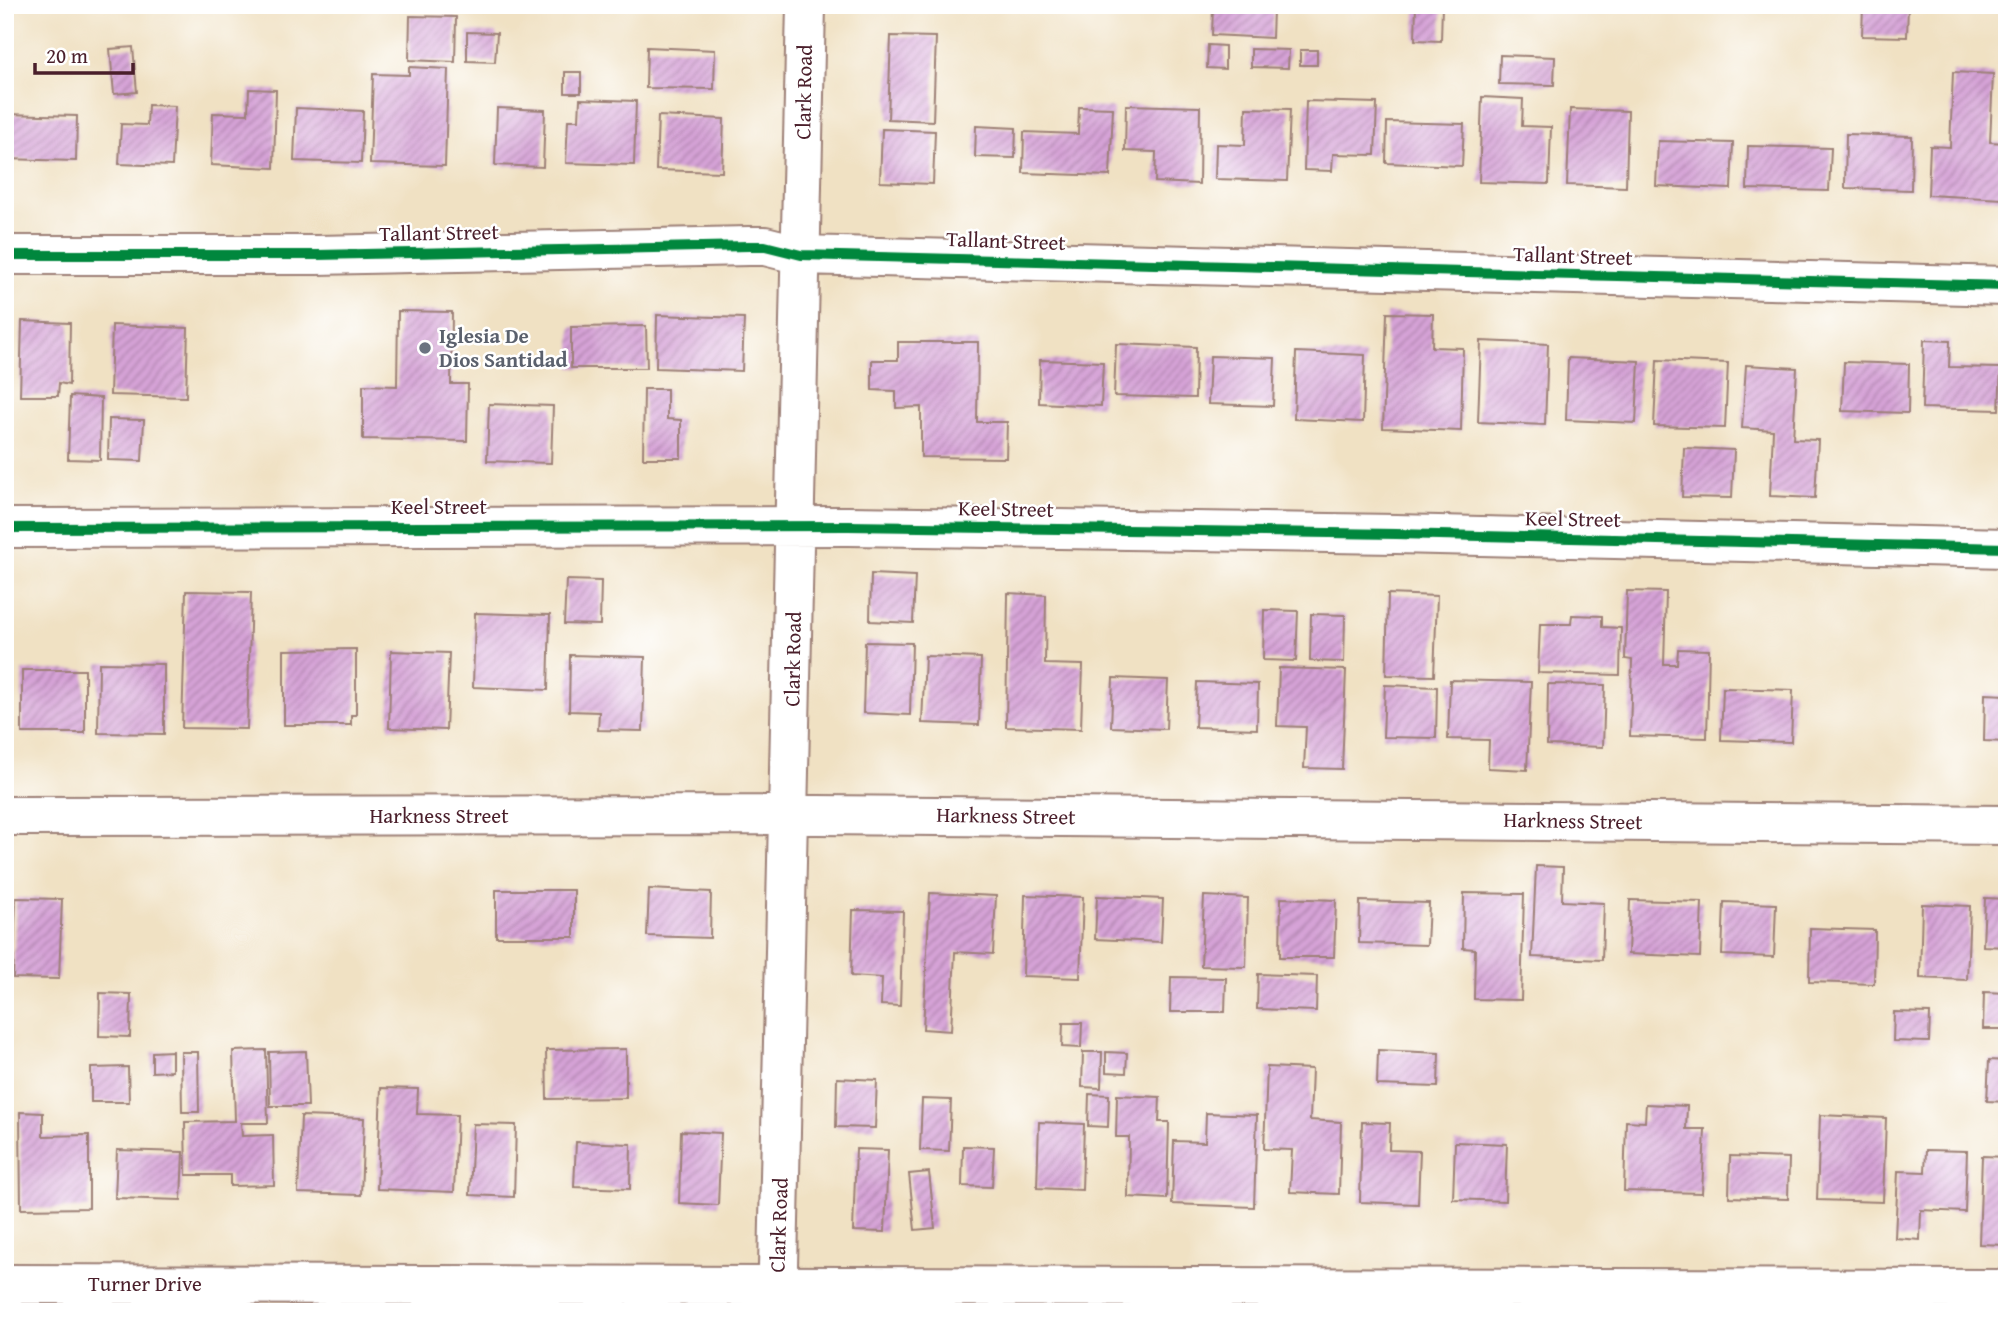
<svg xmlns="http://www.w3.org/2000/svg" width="2012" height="1317" viewBox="0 0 2012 1317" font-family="'Gentium Book Plus',serif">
  <defs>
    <pattern id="building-hatch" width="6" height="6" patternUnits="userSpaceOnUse" patternTransform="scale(1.75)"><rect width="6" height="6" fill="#d6a3d7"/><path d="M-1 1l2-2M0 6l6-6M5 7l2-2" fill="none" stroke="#b084af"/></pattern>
  </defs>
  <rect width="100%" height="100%" fill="#fff"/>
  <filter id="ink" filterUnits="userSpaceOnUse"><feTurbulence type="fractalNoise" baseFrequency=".0143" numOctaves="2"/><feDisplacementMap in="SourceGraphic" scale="14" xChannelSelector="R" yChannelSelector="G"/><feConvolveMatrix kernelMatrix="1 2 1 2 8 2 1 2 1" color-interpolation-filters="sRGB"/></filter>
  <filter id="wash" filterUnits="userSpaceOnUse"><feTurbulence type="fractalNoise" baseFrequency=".00686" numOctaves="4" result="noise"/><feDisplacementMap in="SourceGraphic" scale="28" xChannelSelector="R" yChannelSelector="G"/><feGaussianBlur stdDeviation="1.57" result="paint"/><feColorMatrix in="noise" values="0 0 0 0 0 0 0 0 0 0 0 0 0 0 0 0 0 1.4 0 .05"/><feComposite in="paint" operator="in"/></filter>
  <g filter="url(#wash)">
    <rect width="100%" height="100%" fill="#f0e1c3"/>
    <g id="blocks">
      <path fill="url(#building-hatch)" d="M1416 5H1442L1441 41 1415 40Z
        M1863 5H1908L1907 37 1862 36Z
        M1213 8 1273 10 1272 38 1212 35Z
        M410 16 456 17 455 62 409 60Z
        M467 32 497 33 495 62 467 61Z
        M891 36 936 37 933 121 888 119Z
        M1208 45 1225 46V69L1207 68Z
        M133 47 137 92 114 94 110 49Z
        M647 47 715 50 714 89 646 88Z
        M1251 49 1289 50 1288 68 1251 67Z
        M1300 50H1317V65H1300Z
        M1500 55 1555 57 1554 85 1499 84Z
        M409 67 448 69 445 166 370 164 373 74 409 75Z
        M565 72H581V93H565Z
        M1953 72 1993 74 1990 142 2005 143 2003 199 1928 195 1930 146 1950 147Z
        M249 89 276 90 274 168 211 165 213 113 248 114Z
        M1482 97 1523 99 1522 126 1551 127 1549 184 1479 182Z
        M580 99 636 101 634 165 566 163 568 120H579Z
        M1306 101 1377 103 1375 155 1333 154 1332 171 1304 170Z
        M148 105 175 106 172 166 119 164 121 124 147 125Z
        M1126 105 1200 107 1199 184 1155 182 1156 152 1125 151Z
        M1079 107 1113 108 1110 176 1023 173 1024 132 1078 134Z
        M296 108 363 111 361 163 294 161Z
        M497 108 545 110 543 167 495 165Z
        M1246 108 1290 109 1287 181 1215 179 1216 144 1245 145Z
        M1570 109 1628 111 1626 187 1567 185Z
        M6 114 77 116 76 161 5 159Z
        M658 116 724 119 722 172 656 170Z
        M1387 122 1464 124 1462 166 1386 163Z
        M976 126 1016 128 1015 158 975 157Z
        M882 129 935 131 933 184 880 182Z
        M1846 134 1912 136 1911 190 1845 188Z
        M1658 141 1733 143 1731 189 1656 186Z
        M1748 146 1831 148 1829 191 1747 189Z
        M398 311 452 312 451 384H468L467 441 363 439V385L397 386Z
        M1387 313 1433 314 1432 347 1463 348 1461 431 1383 428Z
        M657 315 744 318 742 371 656 368Z
        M22 321 70 323 69 385 59 383 58 396H20Z
        M112 325 188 328 186 397 110 395Z
        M646 326 647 368H571V327Z
        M1924 340 1950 341 1949 367 2001 368 1999 410 1922 408Z
        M1481 341 1548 344 1545 425 1478 422Z
        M898 342H978L977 422H1007L1006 458 921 457V407L896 408V391L872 390V360H898Z
        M1116 344 1196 347 1195 398 1114 396Z
        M1296 352 1365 355 1363 422 1294 419Z
        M1210 356 1275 358 1273 406 1208 404Z
        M1568 358 1639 361 1636 423 1566 420Z
        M1040 360 1103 362 1101 406 1039 403Z
        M1657 360 1728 363 1725 428 1654 426Z
        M1844 362 1909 364 1908 413 1842 411Z
        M1746 365 1797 368 1793 439 1818 440 1815 498 1770 496 1773 430 1742 428Z
        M644 389H667V419L681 420V458H643Z
        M70 396 101 398 100 460 68 459Z
        M489 404 553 406 551 463 487 461Z
        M109 419 144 420 142 461 108 460Z
        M1684 448 1734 450 1732 498 1682 497Z
        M871 574 915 576 913 623 870 621Z
        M566 580 601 581 600 625 564 624Z
        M186 591 251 592 247 729 182 728Z
        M1627 591 1666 592 1664 664H1677L1678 649 1709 650 1707 738 1630 736 1632 660 1625 659Z
        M1008 593 1046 595 1045 664 1083 665 1081 729 1006 727Z
        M1388 594 1437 596 1434 676 1386 675Z
        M1264 610 1298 611 1296 661 1263 660Z
        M475 613 550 615 548 690 473 687Z
        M1311 614 1345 615 1344 662 1310 661Z
        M1572 615 1602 616V627L1621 628 1620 675 1538 673 1540 624H1571Z
        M865 642 912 643 910 715 863 713Z
        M356 649V715H351V725H284V650Z
        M391 651 449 653 446 730 389 728Z
        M570 655 645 657 643 731 598 730 599 712 569 711Z
        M925 656 981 658 979 725 922 723Z
        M99 663 164 664V734L98 733Z
        M1279 668 1346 670 1342 769 1304 768 1306 727 1277 726Z
        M22 670H85V733H22Z
        M1113 678 1168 680 1166 729 1111 727Z
        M1450 680 1531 682 1527 770 1488 768 1489 740 1448 739Z
        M1197 682 1258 684 1257 729 1195 727Z
        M1548 684 1605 685 1603 747 1547 745Z
        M1385 685 1437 687 1436 738 1383 737Z
        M1723 688 1793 690 1791 742 1721 740Z
        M1985 694 2007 695V742L1984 741Z
        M1536 866 1563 867 1562 901 1604 903 1602 960 1532 957Z
        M649 889 711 892 710 938 647 936Z
        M496 890H574V937H496Z
        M930 893 996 896 993 954 955 952 951 1031 923 1029Z
        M1464 893 1524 894 1521 1000 1474 999 1475 949 1463 948Z
        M1025 895 1083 897 1080 978 1023 976Z
        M1097 896 1163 899 1161 942 1095 939Z
        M1204 896 1248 898 1246 967 1201 966Z
        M16 898 62 899 59 979 13 978Z
        M1281 898 1336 900 1334 957H1280Z
        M1985 898 2007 899V947L1983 946Z
        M1630 900 1702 902 1700 957 1628 954Z
        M1360 901 1429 903 1427 945 1359 943Z
        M1724 902 1776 904 1774 957 1722 955Z
        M1922 904 1970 906 1967 980 1920 978Z
        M853 910 903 911 900 1006 881 1005 882 978 851 976Z
        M1810 928 1875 930 1874 984 1809 982Z
        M1258 974 1317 976 1316 1011 1257 1009Z
        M1171 977 1226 978 1225 1012H1170Z
        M1984 992 2007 993V1029H1983Z
        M100 993 131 994 130 1037 99 1036Z
        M1894 1012 1930 1013 1929 1042 1893 1041Z
        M1063 1023H1082L1081 1048 1062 1047Z
        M626 1049V1098L547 1099 546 1050Z
        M266 1050 268 1123H241L242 1136 273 1135 274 1185 230 1186V1175H186L185 1122 235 1121 233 1051Z
        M1378 1050 1439 1053 1438 1087 1377 1085Z
        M172 1051V1071L152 1072V1052Z
        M306 1051 308 1106H270L269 1052Z
        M181 1052H198L199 1112H182Z
        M1083 1052H1102L1101 1088 1082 1087Z
        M1106 1052 1127 1053 1126 1073 1106 1072Z
        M1989 1060 2007 1061V1102L1987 1101Z
        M128 1067 129 1102H91V1068Z
        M1267 1067 1312 1069 1310 1120 1341 1122 1339 1194 1290 1192 1292 1150 1264 1149Z
        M837 1078 877 1080 875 1128 836 1127Z
        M381 1088 418 1089 417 1114 457 1115 454 1192 377 1189Z
        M1089 1094 1109 1095 1108 1127 1088 1126Z
        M1117 1095 1160 1097 1159 1122H1169L1167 1199 1128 1197 1129 1137H1116Z
        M922 1099 951 1100 949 1151 920 1150Z
        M1646 1104 1687 1106 1686 1129H1705L1702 1193 1624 1191 1626 1121 1645 1122Z
        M20 1112 43 1113V1136L89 1135V1208L21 1209Z
        M1206 1113 1257 1115 1254 1207 1172 1204 1174 1141 1205 1142Z
        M1820 1115 1886 1118 1883 1202 1817 1200Z
        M301 1116 364 1118 361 1195 298 1193Z
        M1039 1122 1084 1124 1082 1190 1037 1188Z
        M1362 1122 1390 1123 1389 1150 1420 1151 1418 1204 1360 1202Z
        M473 1124 516 1125 514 1197 470 1195Z
        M681 1131 721 1133 718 1205 679 1203Z
        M576 1142 631 1144 630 1189 574 1187Z
        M1455 1142 1507 1144 1505 1201 1453 1199Z
        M963 1146 994 1147 992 1187 962 1186Z
        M856 1149 888 1150 885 1232 853 1231Z
        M117 1150 183 1152 181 1200 115 1198Z
        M1926 1150 1967 1151 1965 1212 1921 1210 1920 1240 1895 1238 1898 1171 1925 1172Z
        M1730 1156 1789 1158 1788 1199 1729 1197Z
        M1982 1156 2007 1157V1245L1979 1244Z
        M929 1172 935 1228 915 1230 909 1174Z"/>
    </g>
  </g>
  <g filter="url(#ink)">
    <use href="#blocks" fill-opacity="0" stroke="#9d8077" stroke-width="2"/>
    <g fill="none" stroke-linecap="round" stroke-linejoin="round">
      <defs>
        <path id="minor" d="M5 255H317L749 246H765L801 255 2007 286
          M5 528 848 526 1396 534 2007 548
          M5 816 817 815 2007 825
          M5 1284 2007 1289
          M777 1312 806 5"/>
      </defs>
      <use href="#minor" stroke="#9d8077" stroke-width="42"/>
      <use href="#minor" stroke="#fff" stroke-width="38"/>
      <defs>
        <path id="cycleway" d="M5 255H317L749 246H765L801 255 2007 286
          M5 528 848 526 1396 534 2007 548"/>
      </defs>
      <use href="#cycleway" stroke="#fff" stroke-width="15"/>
      <use href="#cycleway" stroke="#00873e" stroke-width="10"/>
    </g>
  </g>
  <circle fill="#6b7280" stroke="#fff" stroke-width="2.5" cx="425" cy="348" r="7"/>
  <g text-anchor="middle" stroke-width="5" stroke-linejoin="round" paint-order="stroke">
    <g font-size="21" fill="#4a1f2b" stroke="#fff">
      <text transform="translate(804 92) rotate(-89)" y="7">Clark Road</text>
      <text transform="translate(439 233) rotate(-1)" y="7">Tallant Street</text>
      <text transform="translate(1006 241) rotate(2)" y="7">Tallant Street</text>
      <text transform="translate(1573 256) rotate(2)" y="7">Tallant Street</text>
      <text x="439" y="514">Keel Street</text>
      <text transform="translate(1006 509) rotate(1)" y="7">Keel Street</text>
      <text transform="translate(1573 519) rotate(1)" y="7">Keel Street</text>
      <text transform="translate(793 659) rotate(-89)" y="7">Clark Road</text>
      <text x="439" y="823">Harkness Street</text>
      <text transform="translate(1006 816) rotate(1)" y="7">Harkness Street</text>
      <text transform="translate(1573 821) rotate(1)" y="7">Harkness Street</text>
      <text transform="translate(779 1225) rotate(-88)" y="7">Clark Road</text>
      <text x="145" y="1291">Turner Drive</text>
    </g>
    <g font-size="21" font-weight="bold" fill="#5b616d" stroke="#fff" text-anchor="start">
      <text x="439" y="343">Iglesia De<tspan x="439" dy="24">Dios Santidad</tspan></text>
    </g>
  </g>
  <rect width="2012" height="1317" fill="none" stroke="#fff" stroke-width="28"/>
  <path d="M35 63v10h98v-10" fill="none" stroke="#4a1f2b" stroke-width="3.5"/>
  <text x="46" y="63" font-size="21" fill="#4a1f2b" stroke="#ffffff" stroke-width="5" paint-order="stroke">20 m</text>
</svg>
